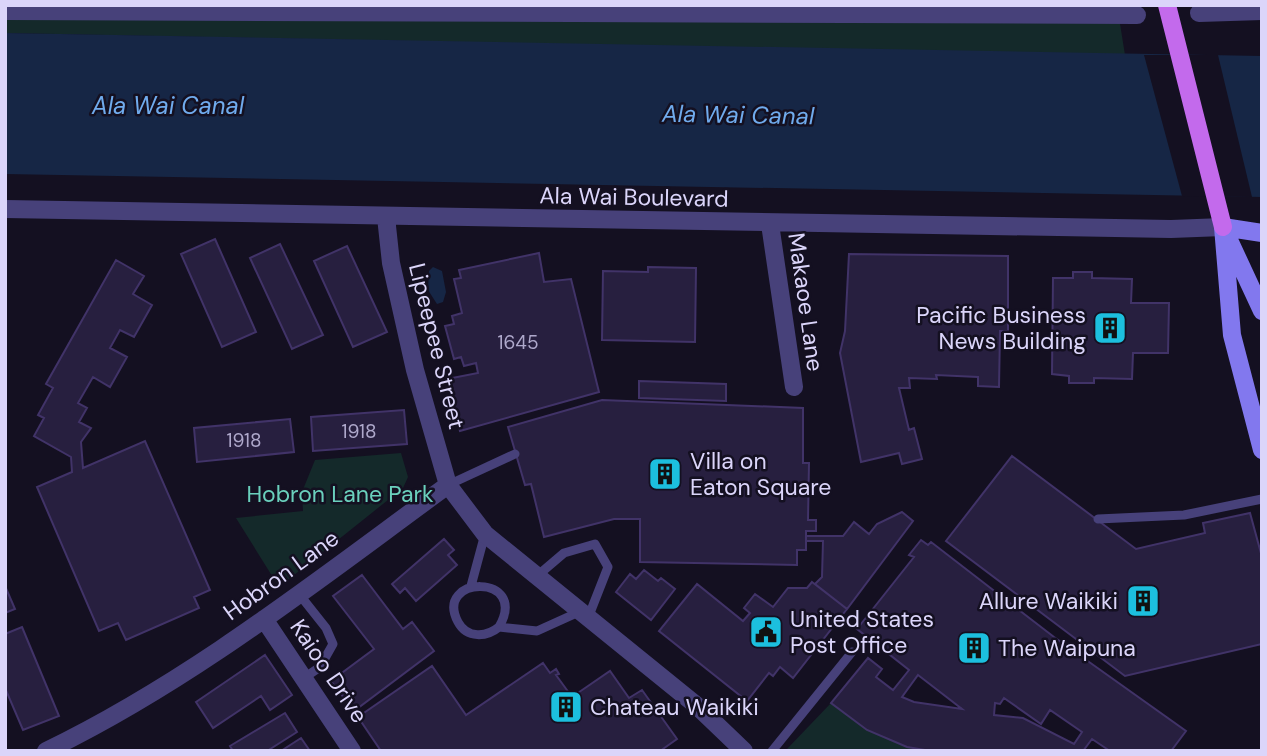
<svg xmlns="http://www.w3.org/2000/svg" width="1267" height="756" viewBox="0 0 1267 756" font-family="'DM Sans',sans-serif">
  <rect width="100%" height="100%" fill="#141021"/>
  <path fill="#14292a" d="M5 5H1117L1125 55 5 33Z
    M401 453 408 477 403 488 279 587 236 518 303 511 302 492 315 460Z
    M831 703C863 727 891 745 931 751H789L787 749Z"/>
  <path fill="#162645" d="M5 33 1262 56V197L5 174Z
    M433 267 442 271 446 292 443 302 437 304 428 290 429 271Z"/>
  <path fill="#141021" d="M1144 55H1218L1252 197 1182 196Z"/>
  <path fill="#271f3f" stroke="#413368" stroke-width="2" fill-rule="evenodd" d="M215 239 256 332 222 347 181 254Z
    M280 244 323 335 292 349 250 258Z
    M347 246 387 332 353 347 314 261Z
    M539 253 544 282 571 279 599 392 460 431 447 379 478 373 476 363 464 366 461 357 454 359 445 326 454 324 452 316 462 313 454 279 461 278 459 270Z
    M849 254 1008 256V331H1000L999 387 978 386V377L936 375 937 379 909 378 910 388H899L909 430 914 428 922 459 902 464 899 453 861 462 840 353 845 331Z
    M116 260 144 276 133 294 152 305 134 337 120 330 110 348 127 357 110 387 93 377 78 403 87 408 79 422 91 428 81 442 83 468 145 441 210 590 194 597 199 608 126 640 118 623 99 631 37 487 72 472 71 457 34 436 44 418 38 415 53 388 46 384Z
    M648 267 696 268 695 342 602 340 603 271 648 272Z
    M1073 272H1092V278L1132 279 1131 303H1169L1168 353H1133L1132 379 1094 378V383H1069V376L1052 374 1053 278H1073Z
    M639 381 726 384V401L639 398Z
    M602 400 803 408V463H809L808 520H816V531H806V550H797V565L640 562V519H614L544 537 531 484 525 485 508 427Z
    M404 410 407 444 313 451 311 417Z
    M290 419 294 452 197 462 194 428Z
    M1012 456 1136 549 1205 533 1203 523 1250 513 1262 557V644L1125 676 946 541Z
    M902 512 913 521 847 609 815 584 822 577 823 541H806V536H843L854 522 869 534 877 524Z
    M444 539 454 550 448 555 457 565 416 601 405 588 400 593 392 584Z
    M921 540 928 545 931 542 1054 637 1186 731 1171 751H1110L1092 739 1083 751H931L907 747 867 730 831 703 868 658 882 669 876 677 893 690 909 670 857 629 914 557 909 555ZM918 675 962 709 914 702 902 697ZM1004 698 1041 724 1050 710 1082 732 1074 744 1023 718 994 715 995 703 1000 704Z
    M644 570 658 581 661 578 675 589 651 620 616 592 630 574 636 579Z
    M362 575 403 629 412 622 434 651 354 711 331 681 374 649 333 596Z
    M812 582 847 609 793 678 780 667 773 676 769 673 747 701 659 631 697 584 743 621 750 613 744 608 755 594 773 607 788 588H807Z
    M5 586 15 609 5 613Z
    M22 627 59 716 23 730 5 688V634Z
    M265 655 292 695 270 710 261 696 213 728 196 702Z
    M543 663 550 673 556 669 559 674 556 675 572 697 610 671 629 698 642 690 677 739 660 751H381L358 717 432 666 466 715Z
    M285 713 297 732 267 751H233L230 746Z
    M301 738 310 751H281Z"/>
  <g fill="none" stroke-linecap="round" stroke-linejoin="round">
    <path stroke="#47417a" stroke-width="9" d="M448 485 515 454
      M1098 519 1184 515 1262 499
      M537 576 564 553 595 544 608 567 588 618
      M471 586 485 534
      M299 594 326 628 333 644 320 667 304 678
      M499 627C530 573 433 575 458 622 467 639 487 637 499 627L537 631 579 612
      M772 751 852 652"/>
    <path stroke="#47417a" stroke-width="18" d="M5 11 1137 15
      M1199 13 1262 11
      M5 209 1171 229 1223 227
      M386 217 391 263 415 370 448 485 485 534 696 705 744 751
      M770 224 794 387
      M264 619 352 751
      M46 751C191 681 319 579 448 485"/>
    <path stroke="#8278ee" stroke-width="18" d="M1223 227 1232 335 1262 450
      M1223 227 1262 233
      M1229 240 1262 311"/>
    <path stroke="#c36aec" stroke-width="18" d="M1167 5 1223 227"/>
  </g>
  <defs>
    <symbol id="building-square" viewBox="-11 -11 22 22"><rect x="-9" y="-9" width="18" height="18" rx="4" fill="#1cbfde" stroke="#141021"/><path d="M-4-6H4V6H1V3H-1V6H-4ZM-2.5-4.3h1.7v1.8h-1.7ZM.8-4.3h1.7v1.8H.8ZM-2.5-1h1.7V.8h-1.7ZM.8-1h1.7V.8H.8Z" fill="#111"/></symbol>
    <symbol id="civic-square" viewBox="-11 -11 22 22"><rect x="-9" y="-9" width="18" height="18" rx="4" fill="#1cbfde" stroke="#141021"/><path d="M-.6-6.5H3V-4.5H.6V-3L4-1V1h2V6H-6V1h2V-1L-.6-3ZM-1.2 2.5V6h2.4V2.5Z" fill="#111"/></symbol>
  </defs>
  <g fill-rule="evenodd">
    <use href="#building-square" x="1091" y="309" width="38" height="38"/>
    <use href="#building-square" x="646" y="455" width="38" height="38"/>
    <use href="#building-square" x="1124" y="582" width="38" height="38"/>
    <use href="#civic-square" x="747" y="613" width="38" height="38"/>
    <use href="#building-square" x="955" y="629" width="38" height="38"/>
    <use href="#building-square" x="547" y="688" width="38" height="38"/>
  </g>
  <g text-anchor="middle" stroke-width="5" stroke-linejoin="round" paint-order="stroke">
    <g font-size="19" fill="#aea8cb">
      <text x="518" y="349">1645</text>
      <text x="359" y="438">1918</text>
      <text x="244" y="447">1918</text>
    </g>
    <g font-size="23" fill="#dbd5fa" stroke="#141021">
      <text transform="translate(634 197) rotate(1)" y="8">Ala Wai Boulevard</text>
      <text transform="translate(806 302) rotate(82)" y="8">Makaoe Lane</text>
      <text transform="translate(437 346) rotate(76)" y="8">Lipeepee Street</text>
      <text transform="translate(281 575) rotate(-36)" y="8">Hobron Lane</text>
      <text transform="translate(329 671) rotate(56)" y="8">Kaioo Drive</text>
    </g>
    <g font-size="23" fill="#dbd5fa" stroke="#141021" text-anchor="start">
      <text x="1086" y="323" text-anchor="end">Pacific Business<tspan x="1086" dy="26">News Building</tspan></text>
      <text x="690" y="469">Villa on<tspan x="690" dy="26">Eaton Square</tspan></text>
      <text x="1118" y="609" text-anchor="end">Allure Waikiki</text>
      <text x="790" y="627">United States<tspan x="790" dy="26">Post Office</tspan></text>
      <text x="998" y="656">The Waipuna</text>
      <text x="590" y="715">Chateau Waikiki</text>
    </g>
    <g font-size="23" fill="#6ad0bd" stroke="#141021">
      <text x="340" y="502">Hobron Lane Park</text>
    </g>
    <g font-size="24" font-style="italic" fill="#70abed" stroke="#141021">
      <text x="168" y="114">Ala Wai Canal</text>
      <text transform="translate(738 115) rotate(1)" y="8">Ala Wai Canal</text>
    </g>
  </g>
  <rect width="1267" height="756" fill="none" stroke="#dbd5fa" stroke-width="14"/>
</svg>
